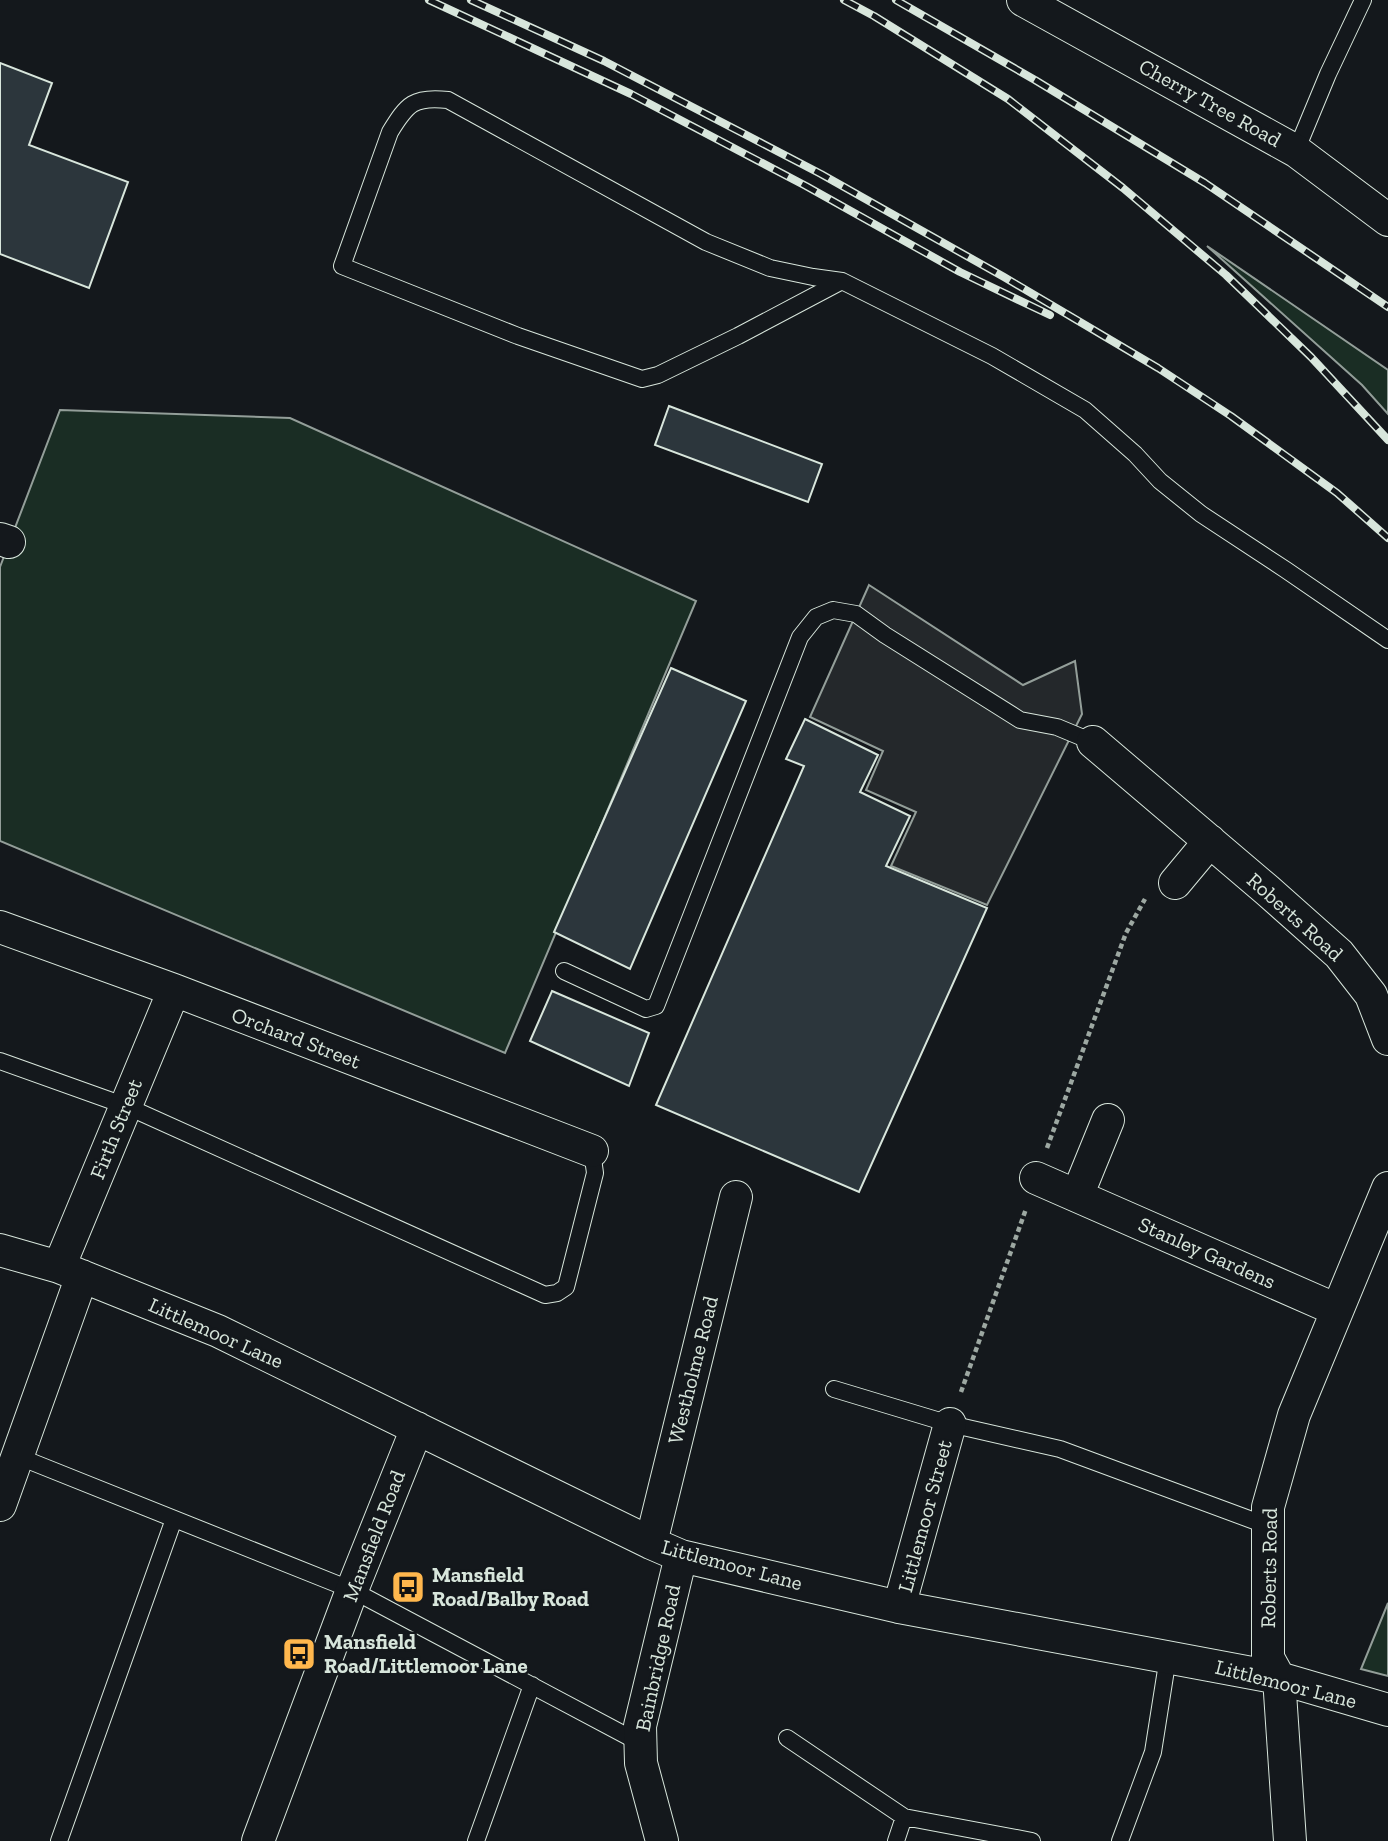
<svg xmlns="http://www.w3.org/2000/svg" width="1388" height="1841" viewBox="0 0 1388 1841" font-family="'Zilla Slab',serif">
  <rect width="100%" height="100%" fill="#14181c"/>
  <path fill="#1a2d24" stroke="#939e99" stroke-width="2" d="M1207 246 1388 370V414L1362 385Z
    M60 410 290 418 696 601 505 1053 0 841V567Z
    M1388 1603V1676L1361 1669Z"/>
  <path fill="#24282b" stroke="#939e99" stroke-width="2" d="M869 585 1023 685 1075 661 1082 714 987 905 891 866 916 812 866 790 883 751 810 717Z"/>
  <path fill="#2c363c" stroke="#d8e6dc" stroke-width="2" d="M0 63 52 83 29 145 128 182 89 288 0 254Z
    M669 406 822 464 808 502 655 445Z
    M671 668 746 701 630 969 554 932Z
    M805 719 878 755 860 792 910 816 886 866 987 908 859 1192 656 1105 804 766 786 759Z
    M552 991 649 1033 629 1086 530 1041Z"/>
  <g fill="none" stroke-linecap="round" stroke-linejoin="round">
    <defs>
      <path id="service" d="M1296 151 1328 74 1363 0
        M842 281 738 336 658 375 642 379 518 336 342 266 390 132C407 104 414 96 448 100L706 242 770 268 813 277 842 281 992 356 1085 410 1135 454 1160 481 1201 514 1286 570 1388 640
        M564 971 646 1009 656 1006 800 637 816 617 833 610 856 614 885 635 1020 720 1057 727 1093 742
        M0 1061 126 1106 545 1295 557 1293 566 1287 595 1173 592 1151
        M834 1389 950 1424 1060 1449 1268 1526
        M17 1456 352 1590 640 1743
        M787 1738 904 1817 1032 1841
        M59 1841 174 1519
        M476 1841 532 1685
        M896 1841 904 1817
        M1120 1841 1153 1752 1168 1657"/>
      <path id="minor" d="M1023 0 1296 151 1388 220
        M0 539 9 542
        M1093 742 1267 890 1339 954 1371 995 1388 1039
        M1175 883 1210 841
        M0 927 174 990 592 1151
        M1036 1178 1337 1310
        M1077 1196 1108 1120
        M0 1250 59 1267 218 1331 651 1543 681 1556 899 1607 1279 1678 1388 1710
        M59 1267 174 990
        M0 1505 82 1276
        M651 1543 736 1197
        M899 1607 950 1424
        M258 1841 352 1590 417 1428
        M662 1841 641 1763 640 1726 681 1556
        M1290 1841 1279 1678 1268 1658V1507L1294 1415 1388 1188"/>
    </defs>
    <use href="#service" stroke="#d8e6dc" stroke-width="18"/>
    <use href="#minor" stroke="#d8e6dc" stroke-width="34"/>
    <path stroke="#9da8a2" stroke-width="4.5" stroke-dasharray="5 3.5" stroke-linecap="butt" d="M1047 1148 1126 933 1145 899
      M961 1392 1026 1209"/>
    <use href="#service" stroke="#14181c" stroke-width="16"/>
    <use href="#minor" stroke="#14181c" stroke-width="32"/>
    <defs>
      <path id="rail" d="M429 0 631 94 806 186 960 272 1050 315
        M471 0 604 61 821 174 1004 277 1158 368 1231 416 1337 493 1388 538
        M844 0 874 16 1008 99 1123 188 1226 275 1311 357 1388 440
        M896 0 1035 80 1205 183 1388 307"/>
    </defs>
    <use href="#rail" stroke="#d8e6dc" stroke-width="8"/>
    <use href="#rail" stroke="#14181c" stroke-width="5" stroke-dasharray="16" stroke-linecap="butt"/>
  </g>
  <defs>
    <symbol id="bus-square" viewBox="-11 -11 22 22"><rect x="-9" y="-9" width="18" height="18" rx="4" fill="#ffb74d" stroke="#14181c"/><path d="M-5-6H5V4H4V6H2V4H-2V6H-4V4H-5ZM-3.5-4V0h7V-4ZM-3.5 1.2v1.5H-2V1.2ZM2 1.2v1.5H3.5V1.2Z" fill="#111"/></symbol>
  </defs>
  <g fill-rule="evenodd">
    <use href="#bus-square" x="389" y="1568" width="38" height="38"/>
    <use href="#bus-square" x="280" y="1635" width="38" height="38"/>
  </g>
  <g text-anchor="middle" stroke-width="5" stroke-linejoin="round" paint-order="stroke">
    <g font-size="21" fill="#d8e6dc" stroke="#14181c">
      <text transform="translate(1210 103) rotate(29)" y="7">Cherry Tree Road</text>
      <text transform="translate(1295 917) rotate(42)" y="7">Roberts Road</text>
      <text transform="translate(296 1038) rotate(21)" y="7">Orchard Street</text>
      <text transform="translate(116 1129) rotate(-68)" y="7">Firth Street</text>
      <text transform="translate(1207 1253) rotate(24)" y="7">Stanley Gardens</text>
      <text transform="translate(216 1333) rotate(24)" y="7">Littlemoor Lane</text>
      <text transform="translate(693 1370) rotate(-76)" y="7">Westholme Road</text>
      <text transform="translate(925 1516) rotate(-75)" y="7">Littlemoor Street</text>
      <text transform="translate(374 1536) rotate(-69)" y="7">Mansfield Road</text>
      <text transform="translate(732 1565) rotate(15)" y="7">Littlemoor Lane</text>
      <text transform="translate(1269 1568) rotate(-89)" y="7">Roberts Road</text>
      <text transform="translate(658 1658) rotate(-78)" y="7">Bainbridge Road</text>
      <text transform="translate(1286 1684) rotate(14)" y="7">Littlemoor Lane</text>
    </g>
    <g font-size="21" font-weight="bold" fill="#d8e6dc" stroke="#14181c" text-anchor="start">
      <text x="432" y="1582">Mansfield<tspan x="432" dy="24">Road/Balby Road</tspan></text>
      <text x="324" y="1649">Mansfield<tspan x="324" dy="24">Road/Littlemoor Lane</tspan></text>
    </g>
  </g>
</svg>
